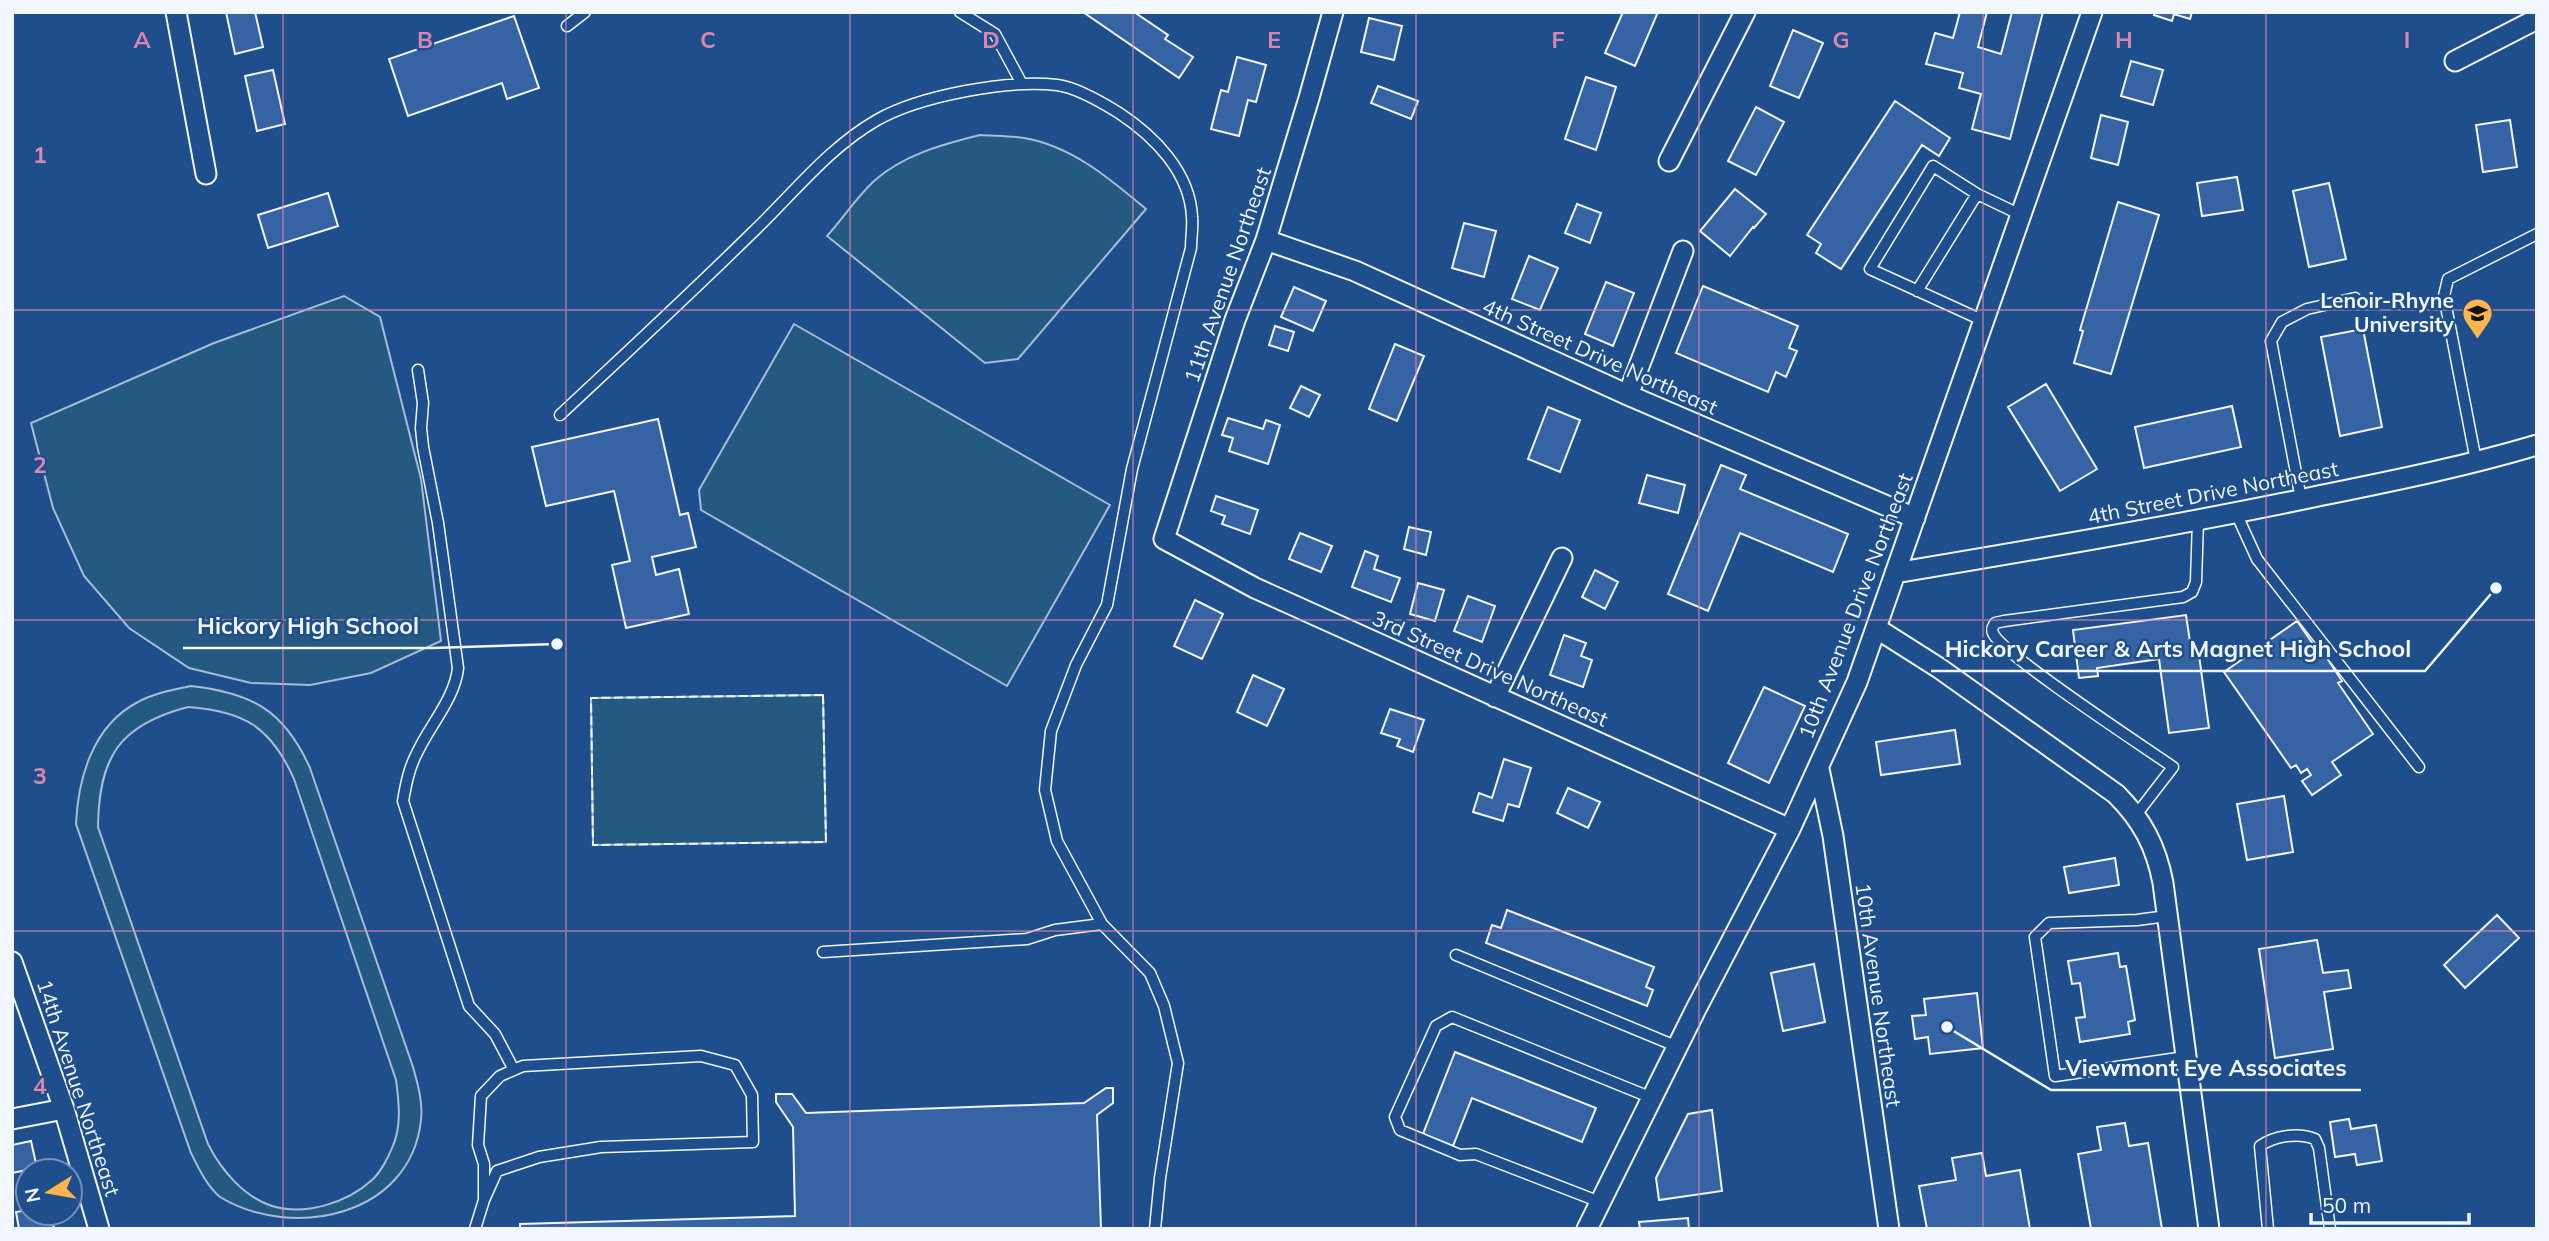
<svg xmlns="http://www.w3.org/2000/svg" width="2549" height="1241" viewBox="0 0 2549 1241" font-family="Mulish,sans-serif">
  <rect width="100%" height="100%" fill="#1f4e8c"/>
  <path fill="#245a82" stroke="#a8bbd7" stroke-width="2" fill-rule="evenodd" d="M980 135C994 136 1010 136 1024 138 1072 146 1110 179 1146 209L1018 359 985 363 827 236C843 218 857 197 874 181 903 155 943 144 980 135Z
    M344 296 380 317 421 479 441 641 371 673 310 685 251 683 189 668 129 628 84 576 53 508 31 423 214 343Z
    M794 324 1110 505 1007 686 701 510 699 490Z
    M191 686C252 693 284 710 310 768L413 1067C418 1085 423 1102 421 1120 411 1216 293 1241 220 1197 207 1186 199 1169 191 1153L76 824C78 778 93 725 138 702 154 693 173 690 191 686ZM188 707C244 711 271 727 294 779L396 1080C399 1102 402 1127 392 1148 388 1158 380 1173 372 1180 347 1203 305 1216 272 1206 244 1197 221 1170 208 1144L98 827C99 757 119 725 188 707Z
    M823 695 826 842 593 845 591 698Z"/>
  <path fill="#3563a3" stroke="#f2f6ff" stroke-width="2" d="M226 12H255L263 47 235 54Z
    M1083 12H1134L1168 35 1165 39 1193 57 1179 78Z
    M1623 12H1658L1635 66 1605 53Z
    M1960 12H1987L1978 47 2001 54 2012 12H2043L2010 139 1972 129 1981 94 1959 88 1963 73 1926 64 1935 33 1953 38Z
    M2155 12H2192L2190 19 2174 14 2172 21 2154 15Z
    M514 16 539 88 507 99 502 83 408 116 389 59Z
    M1369 18 1402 26 1394 60 1361 52Z
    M1793 30 1823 43 1799 98 1770 86Z
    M1237 57 1266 65 1256 102 1248 100 1239 136 1211 129 1221 90 1228 92Z
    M2131 61 2163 70 2153 105 2121 96Z
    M273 70 285 124 257 131 245 76Z
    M1586 77 1616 87 1596 150 1565 139Z
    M1378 86 1418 101 1411 119 1371 103Z
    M1895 101 1950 138 1939 156 1922 145 1841 269 1816 253 1821 244 1807 235Z
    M1756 107 1784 122 1756 175 1728 161Z
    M2101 115 2128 122 2118 165 2091 158Z
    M2510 120 2517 167 2483 172 2476 125Z
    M2237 177 2243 210 2202 216 2197 183Z
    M2329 183 2346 259 2309 267 2293 191Z
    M1735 189 1766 214 1754 228 1753 227 1730 256 1700 231Z
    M328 193 338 226 268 248 258 215Z
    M2118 202 2159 215 2111 374 2074 363 2083 331 2080 330Z
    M1577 204 1601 213 1590 243 1565 233Z
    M1464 223 1496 231 1484 277 1452 268Z
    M1529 256 1558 268 1540 310 1512 299Z
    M1606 282 1634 293 1613 346 1585 334Z
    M1703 286 1798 326 1789 348 1797 351 1786 377 1776 372 1768 392 1676 353Z
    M1294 287 1326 301 1313 331 1281 317Z
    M1275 326 1294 332 1288 351 1269 345Z
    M2363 329 2382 427 2340 436 2321 337Z
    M1395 344 1424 356 1397 421 1369 409Z
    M2046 384 2097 469 2060 491 2008 407Z
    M1301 386 1320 395 1309 417 1290 408Z
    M2232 406 2241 447 2144 468 2135 427Z
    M1548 407 1580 420 1560 472 1528 459Z
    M1228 418 1263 429 1266 420 1280 425 1268 464 1229 451 1233 438 1222 435Z
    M658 419 680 515 688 513 696 547 652 557 656 575 679 569 689 614 626 628 612 565 630 561 614 491 546 506 532 447Z
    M1721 465 1746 475 1740 489 1848 534 1833 572 1740 533 1708 611 1668 594Z
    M1647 475 1685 485 1678 513 1639 503Z
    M1216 496 1258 510 1250 534 1222 524 1225 516 1211 511Z
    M1409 527 1431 532 1426 555 1404 549Z
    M1300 533 1332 546 1321 572 1289 559Z
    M1365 551 1378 556 1374 569 1400 578 1391 602 1352 587Z
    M1595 570 1618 582 1605 609 1582 597Z
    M1418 583 1444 590 1435 621 1410 614Z
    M1468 596 1495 606 1482 642 1454 631Z
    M1195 600 1223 614 1202 659 1174 646Z
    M2186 615 2191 649 2198 648 2209 728 2169 733 2159 659 2097 668 2098 676 2079 678 2073 630Z
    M2297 621 2322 657 2325 655 2342 681 2338 683 2373 734 2332 762 2341 775 2312 795 2302 781 2311 775 2307 769 2301 773 2296 765 2291 768 2224 672Z
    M1564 635 1586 643 1581 656 1592 660 1583 687 1550 675Z
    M1253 675 1284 689 1267 726 1237 712Z
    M1764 687 1805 706 1769 783 1728 763Z
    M1390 709 1424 720 1413 752 1397 746 1400 739 1381 733Z
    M1955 730 1960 764 1881 775 1876 742Z
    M1504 759 1531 768 1519 807 1508 804 1503 821 1473 812 1479 793 1492 798Z
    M1568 788 1600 802 1588 828 1557 813Z
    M2284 796 2293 852 2247 860 2237 804Z
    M2115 858 2119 885 2069 893 2064 867Z
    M1507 910 1654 967 1646 987 1653 990 1647 1006 1486 943 1492 925 1501 928Z
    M2497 915 2519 938 2465 988 2444 965Z
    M2317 940 2323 973 2348 970 2351 988 2324 992 2333 1049 2275 1058 2259 949Z
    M2118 953 2120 967 2126 966 2135 1020 2128 1022 2130 1034 2080 1042 2076 1018 2085 1017 2080 983 2072 984 2068 961Z
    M1814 964 1825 1022 1783 1031 1771 973Z
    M1977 993 1983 1048 1930 1054 1928 1037 1915 1039 1912 1016 1926 1015 1924 999Z
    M1455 1052 1596 1108 1582 1142 1472 1098 1453 1146 1423 1134Z
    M1106 1088H1113V1103L1097 1115 1101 1229H520V1224L795 1216 793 1127 776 1102V1094H792L806 1113 1084 1103Z
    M1712 1110 1722 1191 1659 1200 1656 1178 1688 1114Z
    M2349 1119 2351 1129 2376 1125 2382 1161 2357 1165 2355 1154 2335 1157 2330 1122Z
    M2125 1123 2129 1146 2148 1143 2162 1229H2091L2078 1154 2101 1150 2097 1127Z
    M31 1141 37 1168 12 1173V1145Z
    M1982 1153 1986 1176 2020 1170 2030 1229H1927L1919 1186 1956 1180 1952 1158Z
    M28 1210V1213H51L54 1229H19L16 1212Z
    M1688 1218 1689 1229H1640L1639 1222Z"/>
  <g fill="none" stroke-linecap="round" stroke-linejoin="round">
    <defs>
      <path id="service" d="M960 12 995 34 1022 84
        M567 26 585 12
        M1917 291 1977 194
        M1984 321 1870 269 1933 166 1977 194 2021 215
        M418 370 423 403 421 428 423 447 438 523 458 668C455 698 430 725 417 753 409 768 406 784 403 801L469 1006 495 1034 514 1070
        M560 415C624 355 689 295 752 233 793 194 828 148 877 120 919 96 1009 79 1057 85 1075 87 1103 103 1119 113 1154 136 1190 172 1192 217 1193 227 1191 238 1191 248L1132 469 1107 605 1076 665 1051 731 1045 790 1057 841 1102 924 1150 973 1164 1006 1176 1055 1178 1063 1160 1178 1155 1229
        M2476 461 2444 296 2448 279 2537 234
        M2301 499 2271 341 2282 322 2307 309 2355 298
        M2236 513 2257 559 2419 767
        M2136 815 2173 767C2146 748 2000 653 1993 633 1991 629 1993 627 1995 623L2004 621 2183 597 2192 592 2196 582 2198 520
        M2167 916 2137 920 2049 923 2035 937 2055 1076 2185 1057
        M823 952 1027 939 1055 930 1102 924
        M1456 955 1678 1047
        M1600 1202 1476 1154 1460 1155 1400 1130 1395 1117 1436 1026 1452 1017 1652 1098
        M475 1229 484 1200 497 1171 539 1157 601 1147 753 1142 752 1095 735 1065 701 1056 523 1066 500 1076 481 1096 478 1145 484 1164V1200
        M2268 1229 2260 1146C2274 1136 2298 1132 2315 1139L2319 1148 2330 1229"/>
      <path id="minor" d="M176 12 206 174
        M1333 12 1309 98 1266 240 1235 320 1164 539 1255 588 1790 829
        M2455 61 2537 19
        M1669 161 1745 12
        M1266 240 1355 271 1628 395 1915 518
        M1628 395 1683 251
        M1895 573C2032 550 2168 527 2304 499 2382 483 2460 468 2537 445
        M1876 628 1939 668 2116 794C2142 820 2156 846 2163 883L2209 1229
        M1495 697 1562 558
        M1819 769 1833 836 1889 1229
        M12 962 64 1109 99 1229
        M12 1119 64 1109
        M1587 1229 1696 1009 1790 829 1857 682 2092 12"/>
    </defs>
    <use href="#service" stroke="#f2f6ff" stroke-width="13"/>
    <use href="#minor" stroke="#f2f6ff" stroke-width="23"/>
    <use href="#service" stroke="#1f4e8c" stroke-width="10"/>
    <use href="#minor" stroke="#1f4e8c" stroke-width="19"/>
    <path stroke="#f2f6ff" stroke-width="2" stroke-dasharray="9 3.5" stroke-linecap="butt" d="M823 695 826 842 593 845 591 698Z"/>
  </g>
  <path fill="none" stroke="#da87ad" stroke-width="2" stroke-opacity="0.55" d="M283 12V1229M566 12V1229M850 12V1229M1133 12V1229M1416 12V1229M1699 12V1229M1983 12V1229M2266 12V1229M12 310H2537M12 620H2537M12 931H2537"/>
  <defs>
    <symbol id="university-pin" viewBox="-11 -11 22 30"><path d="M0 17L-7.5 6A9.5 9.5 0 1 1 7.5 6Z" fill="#ffb74d" stroke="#1f4e8c"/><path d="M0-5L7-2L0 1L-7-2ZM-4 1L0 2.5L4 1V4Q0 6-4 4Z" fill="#111"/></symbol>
  </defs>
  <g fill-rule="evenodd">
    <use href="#university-pin" x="2460" y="296" width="35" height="47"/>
  </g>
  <g text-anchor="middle" stroke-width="5" stroke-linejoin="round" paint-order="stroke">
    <g font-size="21" fill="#f2f6ff" stroke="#1f4e8c">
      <text transform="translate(1228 275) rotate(-71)" y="7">11th Avenue Northeast</text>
      <text transform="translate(1600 357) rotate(24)" y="7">4th Street Drive Northeast</text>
      <text transform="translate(2213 493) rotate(-11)" y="7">4th Street Drive Northeast</text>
      <text transform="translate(1856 606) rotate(-69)" y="7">10th Avenue Drive Northeast</text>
      <text transform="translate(1490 669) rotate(24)" y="7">3rd Street Drive Northeast</text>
      <text transform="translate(1878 995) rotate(82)" y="7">10th Avenue Northeast</text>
      <text transform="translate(78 1088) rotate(72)" y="7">14th Avenue Northeast</text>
    </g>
    <g font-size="21" font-weight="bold" fill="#f2f6ff" stroke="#1f4e8c" text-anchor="end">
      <text x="2454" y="308">Lenoir-Rhyne<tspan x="2454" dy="24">University</tspan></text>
    </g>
  </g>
  <g font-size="23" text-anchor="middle" font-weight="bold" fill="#da87ad" stroke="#1f4e8c" stroke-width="5" stroke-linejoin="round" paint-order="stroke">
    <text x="142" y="48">A</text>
    <text x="425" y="48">B</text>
    <text x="708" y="48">C</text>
    <text x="991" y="48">D</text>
    <text x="1274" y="48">E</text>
    <text x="1558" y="48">F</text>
    <text x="1841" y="48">G</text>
    <text x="2124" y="48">H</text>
    <text x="2407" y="48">I</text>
    <text x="40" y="163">1</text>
    <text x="40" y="473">2</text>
    <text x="40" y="784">3</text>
    <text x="40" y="1094">4</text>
  </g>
  <path fill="none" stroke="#f2f6ff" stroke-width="2.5" d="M557 644L433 648H183M2496 588L2425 671H1931M1947 1027L2051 1090H2361"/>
  <g fill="#f2f6ff" stroke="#1f4e8c" stroke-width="2.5">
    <circle cx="557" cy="644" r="7"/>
    <circle cx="2496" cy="588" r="7"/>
    <circle cx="1947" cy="1027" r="7"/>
  </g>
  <g font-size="23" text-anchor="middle" font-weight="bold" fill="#f2f6ff" stroke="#1f4e8c" stroke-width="5" stroke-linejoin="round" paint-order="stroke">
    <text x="308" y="634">Hickory High School</text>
    <text x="2178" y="657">Hickory Career &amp; Arts Magnet High School</text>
    <text x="2206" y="1076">Viewmont Eye Associates</text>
  </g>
  <rect width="2549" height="1241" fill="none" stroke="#f2f6ff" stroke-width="28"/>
  <g transform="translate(49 1192) rotate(259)"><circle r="33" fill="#1f4e8c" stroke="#7391ba" stroke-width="2"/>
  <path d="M0-5L12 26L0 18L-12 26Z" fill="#ffb74d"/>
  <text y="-10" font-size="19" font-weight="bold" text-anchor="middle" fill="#f2f6ff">N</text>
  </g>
  <path d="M2311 1213v10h158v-10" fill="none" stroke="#f2f6ff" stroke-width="3.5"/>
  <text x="2322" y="1213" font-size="21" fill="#f2f6ff" stroke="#1f4e8c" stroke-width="5" paint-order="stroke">50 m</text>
</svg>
